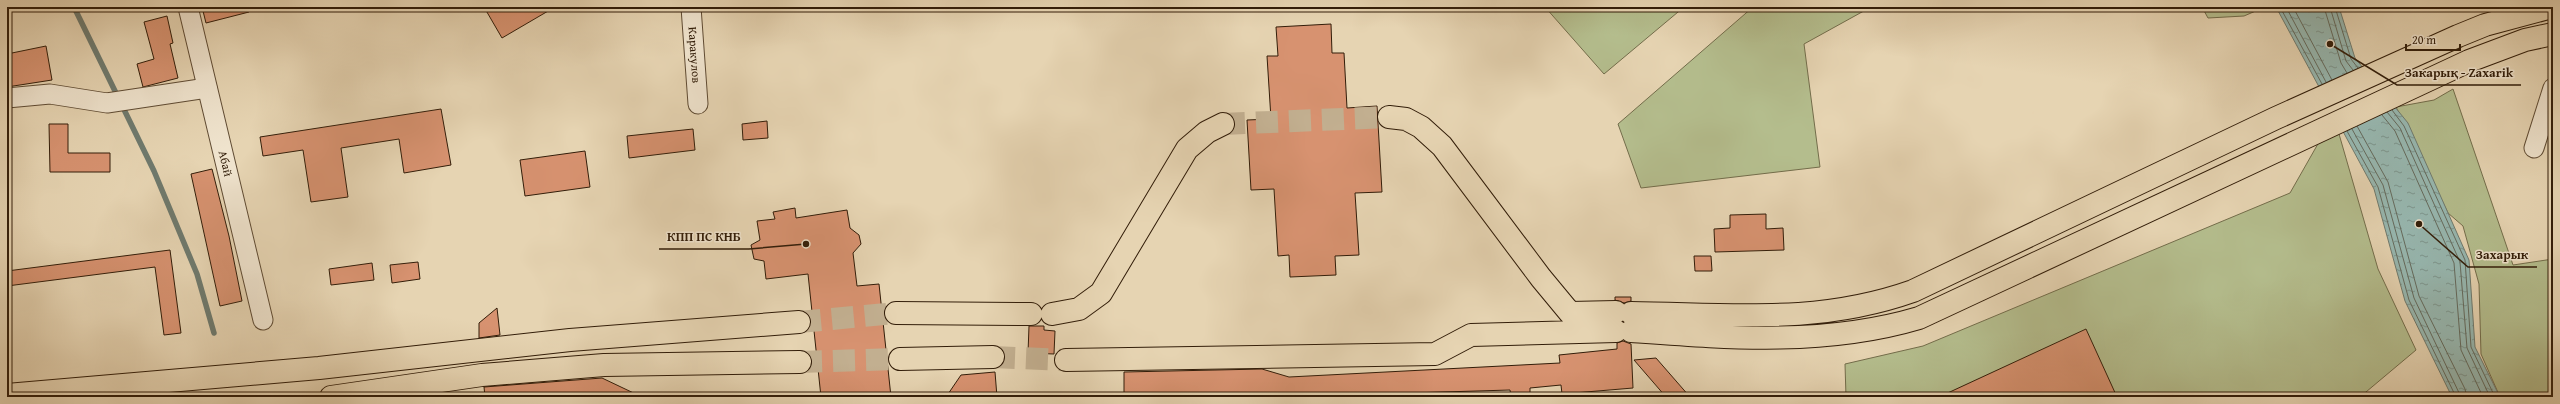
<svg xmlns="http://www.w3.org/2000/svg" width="2560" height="404" viewBox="0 0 2560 404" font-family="'Gentium Book Plus',serif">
  <defs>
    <pattern id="water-ripples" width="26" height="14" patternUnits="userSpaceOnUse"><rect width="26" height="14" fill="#97b8b1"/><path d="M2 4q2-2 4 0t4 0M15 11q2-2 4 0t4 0" fill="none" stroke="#7c958e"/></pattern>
  </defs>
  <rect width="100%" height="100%" fill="#e6d4b2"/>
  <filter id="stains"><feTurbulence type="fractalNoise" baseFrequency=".005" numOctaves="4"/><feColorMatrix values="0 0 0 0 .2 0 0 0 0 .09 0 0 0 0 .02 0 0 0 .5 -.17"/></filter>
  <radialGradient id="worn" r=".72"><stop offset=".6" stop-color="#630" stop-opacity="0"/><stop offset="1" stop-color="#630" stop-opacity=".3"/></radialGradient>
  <path fill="#b4bd8d" stroke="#736d4b" d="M1545 7H1684L1604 74Z
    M1753 7H1871L1804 44 1820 167 1641 188 1618 124Z
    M2202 7H2265L2244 16 2208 18Z
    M2453 89 2513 265 2553 259V397H2500L2481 354 2479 284 2463 226 2448 213 2396 107 2434 100Z
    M2339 134 2378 269 2416 350 2360 397H1846L1845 364 1923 346 2290 193 2319 142Z"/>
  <path fill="url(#water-ripples)" stroke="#6f7a6e" d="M2276 7H2339L2355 58 2408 123 2469 260 2475 347 2500 397H2452L2405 301 2374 189Z"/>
  <path fill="#e6d4b2" d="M2365 67 2391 100 2337 126 2317 88Z"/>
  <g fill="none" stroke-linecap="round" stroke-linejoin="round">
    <path stroke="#646a5d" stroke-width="1" d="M2280 7 2322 84
      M2286 7 2326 82
      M2293 7 2332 80
      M2324 7 2341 63 2347 73
      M2330 7 2346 61 2353 70
      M2335 7 2351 59 2358 68
      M2392 110 2404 126 2465 260 2471 347 2495 397
      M2387 112 2400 128 2460 262 2467 348 2490 397
      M2382 115 2395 131 2454 263 2461 350 2483 397
      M2357 126 2388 182 2419 296 2465 389 2467 397
      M2352 129 2383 185 2414 298 2461 397
      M2347 131 2378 187 2409 300 2456 397"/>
    <path stroke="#6f7a6e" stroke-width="5.5" d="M74 7 154 171 197 274 214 333"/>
  </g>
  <path fill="#d79270" stroke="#321d09" d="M202 7H248L249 12 206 23Z
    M484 7H555L502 38Z
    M167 16 173 43 170 44 178 78 143 87 137 64 154 59 144 22Z
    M1331 24 1332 53H1344L1347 108 1377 106 1382 192 1355 193 1359 255 1335 256 1336 275 1290 277 1289 255 1278 256 1274 189 1251 190 1247 120 1271 119 1267 56H1278L1276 27Z
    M46 46 52 80 7 87V54Z
    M441 109 451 165 404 173 399 139 341 148 348 197 311 202 303 150 263 156 260 137Z
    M767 121 768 138 743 140 742 124Z
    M49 124H68V153H110V172H50Z
    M693 129 695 150 629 158 627 136Z
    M585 151 590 187 525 196 520 160Z
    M212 169 229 236 242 301 220 306 191 174Z
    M795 208 796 218 847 210 850 228 859 235 861 244 853 253 857 286 879 284 891 397H821L808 274 766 279 764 261 754 259 751 245 760 240 757 221 775 219 773 212Z
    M1766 214V229L1783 228 1784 250 1715 252 1714 229 1730 228V215Z
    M170 250 181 333 164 335 155 267 7 286V271Z
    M1694 256H1711L1712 271H1695Z
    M418 262 420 279 392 283 390 265Z
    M372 263 374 280 331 285 329 269Z
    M1615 297H1631V301L1624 303 1615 300Z
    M497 308 500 335 479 338V323Z
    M1029 326H1044V330L1055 331 1054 354 1028 353Z
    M2086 329 2117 397H1939Z
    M1623 341 1631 344 1633 388 1562 394 1561 385 1530 388V397H1511L1510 390 1376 394 1377 397H1124V372L1262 369 1289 377 1560 363 1559 355 1617 349V343Z
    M1656 358 1690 397H1666L1634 360Z
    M995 372 997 397H946L961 375Z
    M602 378 642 397H485L484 387Z"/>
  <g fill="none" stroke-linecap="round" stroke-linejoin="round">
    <path stroke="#c2af90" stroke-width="22" stroke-dasharray="22 11" stroke-linecap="butt" d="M1223 124 1389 117
      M799 322 896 313
      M993 357 1066 360
      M800 362 900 359"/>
    <defs>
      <g id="street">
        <path id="s1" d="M188 7 263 320"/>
        <path id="s2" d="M691 7 698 104"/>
        <path d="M7 98 50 94 107 103 207 88"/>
        <path d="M2534 148 2553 88"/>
      </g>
      <path id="highway" d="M1389 117 1406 119 1421 127 1442 146 1541 278 1570 313 1616 312
        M896 313 1031 314
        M1631 313C1730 314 1817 325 1913 291L2276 118 2458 36 2485 25 2552 7
        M1052 314 1079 309 1101 293 1187 149 1207 132 1223 124
        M1631 331C1728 338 1825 346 1919 318L2469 61 2525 40 2553 34
        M900 359 993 357
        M1066 360 1435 354 1471 335 1616 331
        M7 395 319 368 570 340 799 322
        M331 397 482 375 604 365 800 362"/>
    </defs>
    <use href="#street" stroke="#5f4b33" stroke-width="21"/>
    <use href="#highway" stroke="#321d09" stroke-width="24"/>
    <use href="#street" stroke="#efe3cd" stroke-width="19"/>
    <use href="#highway" stroke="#e6d4b2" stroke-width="22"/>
  </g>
  <g text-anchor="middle" stroke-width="3" stroke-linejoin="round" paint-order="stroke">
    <g font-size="12" fill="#321d09" stroke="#efe3cd">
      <text dy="4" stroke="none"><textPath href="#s2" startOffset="48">Каракулов</textPath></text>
      <text dy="4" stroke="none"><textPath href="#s1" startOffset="161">Абай</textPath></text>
    </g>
  </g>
  <path fill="none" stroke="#321d09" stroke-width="1.5" d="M2330 44L2397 85H2521M806 244L749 249H659M2419 224L2468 267H2537"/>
  <g fill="#321d09" stroke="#efe3cd" stroke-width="1.5">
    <circle cx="2330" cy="44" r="4"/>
    <circle cx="806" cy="244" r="4"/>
    <circle cx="2419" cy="224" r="4"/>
  </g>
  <g font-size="13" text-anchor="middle" font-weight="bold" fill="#321d09" stroke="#efe3cd" stroke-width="3" stroke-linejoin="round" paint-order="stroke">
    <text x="2459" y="77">Закарық - Zaxarik</text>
    <text x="704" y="241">КПП ПС КНБ</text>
    <text x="2502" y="259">Захарык</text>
  </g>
  <rect width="2560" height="404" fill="none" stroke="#e6d4b2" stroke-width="24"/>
  <rect x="8" y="8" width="2544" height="388" fill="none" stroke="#321d09" stroke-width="2"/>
  <rect x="12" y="12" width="2536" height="380" fill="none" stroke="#321d09"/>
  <path d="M2406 44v6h54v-6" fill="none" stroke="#321d09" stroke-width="2"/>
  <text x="2412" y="44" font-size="12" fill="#321d09" stroke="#efe3cd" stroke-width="3" paint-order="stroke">20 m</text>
  <rect width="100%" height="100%" filter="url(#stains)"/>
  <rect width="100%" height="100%" fill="url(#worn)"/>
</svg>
